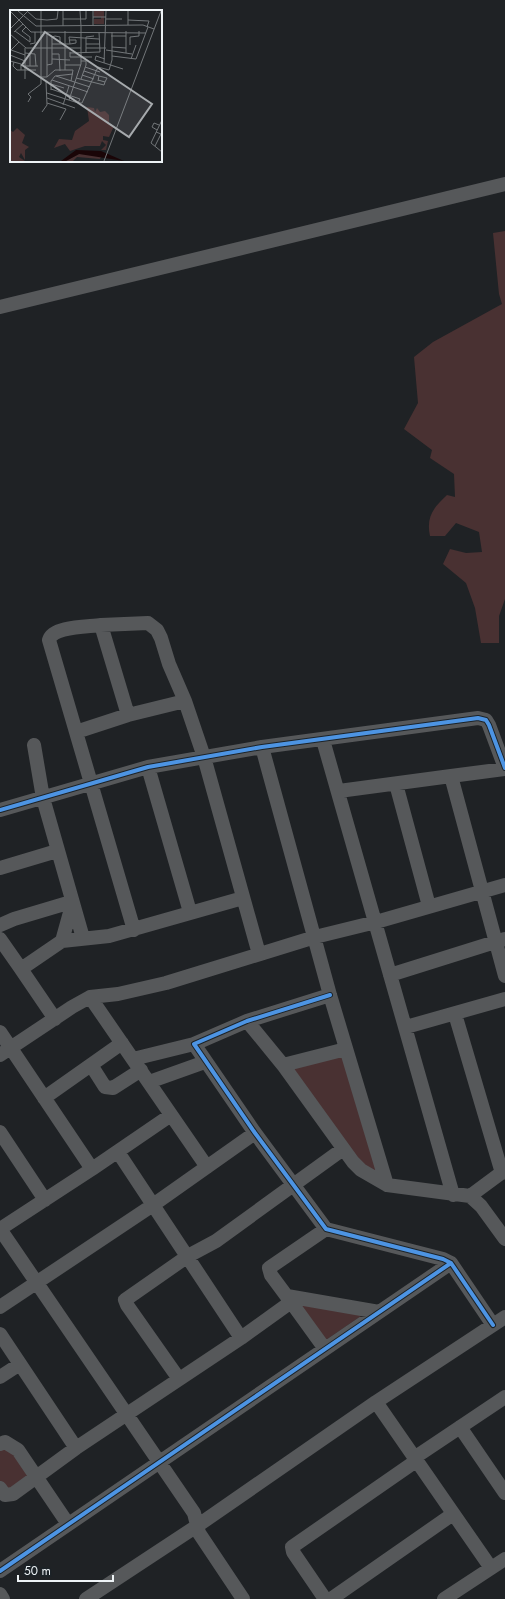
<svg xmlns="http://www.w3.org/2000/svg" width="505" height="1599" viewBox="0 0 505 1599" font-family="Jost,sans-serif">
  <rect width="100%" height="100%" fill="#1f2225"/>
  <path fill="#493132" d="M505 231V599L499 616V643H481L475 608 466 583 443 564 450 549 466 553 482 552 479 532 456 523 445 536H430C426 517 433 508 447 495L455 497 454 474 430 458 432 450 404 429 418 403 414 357 433 342 502 304 499 294 493 233Z
    M345 1052 382 1177 359 1163 289 1069Z
    M296 1303 367 1312 323 1342Z
    M4 1445 33 1475 9 1493 0 1483V1448Z"/>
  <g fill="none" stroke-linecap="round" stroke-linejoin="round">
    <path stroke="#56585a" stroke-width="14" d="M0 307 505 184
      M128 715 101 625 148 623 157 630 161 638 169 664 185 701 204 757 259 954
      M76 732 49 640C53 626 88 627 101 625
      M323 740 453 1195
      M34 745 43 798 83 938
      M262 747 330 995 387 1185
      M148 767 190 912
      M505 769 451 776 505 976
      M396 784 429 906
      M339 791 451 776
      M0 810 148 767 262 747 478 718 486 720 489 725 505 768
      M0 868 57 851
      M0 925 14 919 71 902
      M134 930 76 732 128 715 185 701
      M0 939 21 969
      M62 941 72 905
      M390 975 505 939
      M330 995 247 1021 194 1044 255 1133 326 1229 443 1259 451 1263 493 1325
      M90 997 207 1167
      M455 1014 502 1173
      M55 1019 21 969 62 941 109 936 243 898
      M247 1021 283 1065 353 1162 361 1170 387 1185 470 1196 481 1206 505 1239
      M406 1027 505 999
      M0 1032 92 1169 0 1229
      M0 1055 72 1007 90 997 118 994 166 983 315 937 376 922 505 885
      M133 1059 194 1044
      M91 1065 105 1087 113 1088 141 1070
      M283 1065 346 1049
      M149 1082 205 1062
      M44 1098 122 1043
      M0 1132 45 1200
      M118 1152 241 1338
      M92 1169 171 1115
      M470 1196 505 1170
      M0 1229 194 1513 199 1533 243 1599
      M287 1296 379 1312
      M291 1302 271 1275 269 1268 326 1229
      M0 1307 153 1205 255 1133
      M0 1334 76 1448
      M0 1377 20 1364
      M179 1379 127 1305 125 1300 188 1256 216 1241 343 1149
      M376 1402 491 1568
      M460 1427 505 1493
      M0 1444 5 1442 18 1450 68 1524
      M414 1458 505 1397
      M0 1488 5 1495 13 1494 76 1448 241 1338 291 1302 325 1349
      M0 1571 451 1263
      M0 1594 3 1599
      M86 1599 197 1526 376 1402 505 1317
      M325 1599 293 1552 292 1547 416 1461
      M331 1599 453 1514
      M444 1599 505 1559"/>
    <defs>
      <path id="cycleway" d="M0 810 148 767 262 747 478 718 486 720 489 725 505 768
        M330 995 247 1021 194 1044 255 1133 326 1229 443 1259 451 1263 493 1325
        M0 1571 451 1263"/>
    </defs>
    <use href="#cycleway" stroke="#1c2328" stroke-width="6"/>
    <use href="#cycleway" stroke="#4d94e3" stroke-width="4"/>
  </g>
  <g transform="translate(10 10)">
    <rect width="152" height="152" fill="#1f2225"/>
    <path d="M84 1H94V14H84V9H91V14V7H84ZM77 97 84 98 85 102 87 98 90 102 95 101 99 105V113L104 116 99 127 93 126V130L98 131 96 140H91L96 135 92 131 90 136H75L60 141 55 134 44 138 49 129 62 130 65 121 79 111ZM7 118 15 125 12 133 19 137 15 140V150L11 143 9 147 15 151H0V120L3 122ZM69 144H79L91 147 90 149 67 147 63 151H56Z" fill="#493132"/>
    <path d="M66 140 91 141 114 151 69 144 56 151H51Z" fill="#1a0507"/>
    <path fill="none" stroke="#727679" stroke-width="1" d="M0 1 21 22 136 23M8 1 26 16 133 15 144 19M17 1 26 9 37 10 47 9 48 1M53 1V16M70 1 71 16M118 1V15M83 7H96M53 9H76V1M96 9H112M118 10 139 11 137 17M83 16V1M0 19 18 1M5 21 20 32V27L12 21 16 17M55 21V60M4 22 13 14M37 22V67M0 24 16 38H71M45 26 50 27V34M101 26H116M60 30H66V33L60 34M20 34 25 33V22M42 34H60L59 27 89 29M76 34H90M120 35V27L129 26V21M102 37 116 38M15 38V69M76 38H96M1 40 15 45M96 40 122 44M0 41 9 32M60 42V47H82M15 43 25 44 26 56M20 43V56M60 43 90 42 89 22M76 43V27L84 26M116 43V21M42 44H49L50 61M0 45 15 51M102 46 126 49 138 17M42 49 60 50M95 49 86 46 85 50 113 59M121 49 126 35M0 51 11 54V60M4 52 3 56 7 60H26M94 53 96 1M37 55 42 54V27L45 26M55 55H71M15 56H28M75 57 90 62M74 61 89 66 88 71M72 65 84 69M46 66 80 77M89 66 97 68 95 72M31 67H37L45 60H63L61 71M66 68 94 75 95 72 88 70M71 69 76 55V51H71M42 70 78 82M41 74 54 78M41 80V71L45 66 63 64M37 83 68 93 70 89 41 79M37 88 65 98M59 90 71 54V16M18 92 21 87 18 84 31 74V1M37 93 56 99 50 110M68 93H72L88 57 99 60 102 50V22M53 95 59 76M32 102 37 95 36 72M152 110 141 133 152 142M147 120 142 117 144 113 149 115M145 136 151 124 146 122M94 151 151 1"/>
    <path fill="#a6aaad" fill-opacity="0.15" stroke="#a6aaad" stroke-width="2" d="M35 22 142 94 119 127 12 55Z"/>
    <rect width="152" height="152" fill="none" stroke="#eef3f6" stroke-width="2"/>
  </g>
  <path d="M18 1575v6h95v-6" fill="none" stroke="#eef3f6" stroke-width="2"/>
  <text x="24" y="1575" font-size="12" fill="#eef3f6" stroke="#1c2328" stroke-width="3" paint-order="stroke">50 m</text>
</svg>
